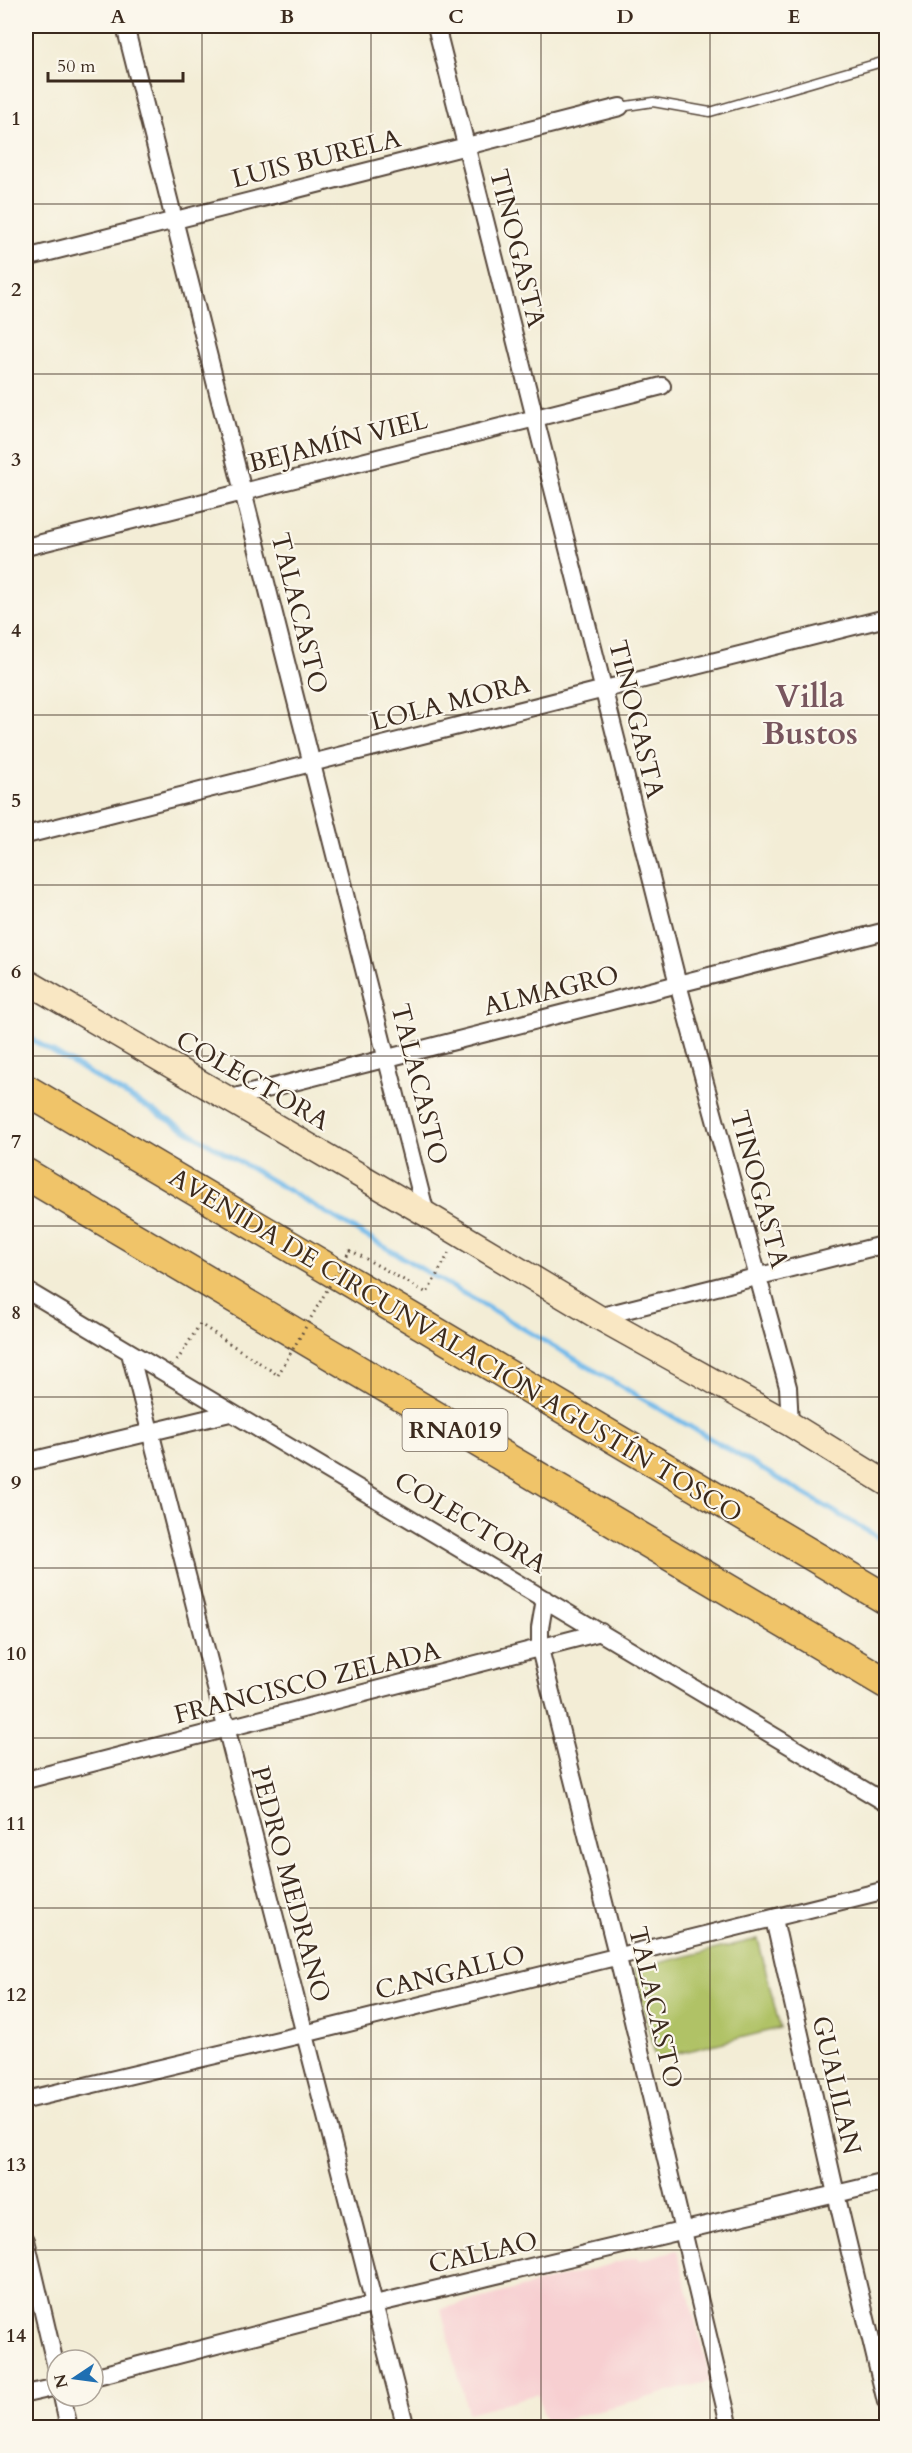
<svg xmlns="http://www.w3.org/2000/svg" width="912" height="2453" viewBox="0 0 912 2453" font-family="Cardo,serif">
  <rect width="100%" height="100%" fill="#fbf7ec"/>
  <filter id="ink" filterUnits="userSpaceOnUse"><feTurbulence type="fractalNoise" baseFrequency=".0167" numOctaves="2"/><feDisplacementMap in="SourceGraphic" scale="12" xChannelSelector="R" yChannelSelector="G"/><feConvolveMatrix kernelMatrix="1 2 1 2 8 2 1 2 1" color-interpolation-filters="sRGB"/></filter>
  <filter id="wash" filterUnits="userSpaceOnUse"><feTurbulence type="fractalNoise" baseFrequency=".008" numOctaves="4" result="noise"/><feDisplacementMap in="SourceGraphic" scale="24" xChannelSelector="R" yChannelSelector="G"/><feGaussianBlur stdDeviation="1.35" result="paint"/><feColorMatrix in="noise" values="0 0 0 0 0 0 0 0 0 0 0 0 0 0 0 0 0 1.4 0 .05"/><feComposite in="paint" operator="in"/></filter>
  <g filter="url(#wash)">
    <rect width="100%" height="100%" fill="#f3edd6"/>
    <path fill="#f7cfd1" d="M677 2250 711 2381 546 2424 538 2394 468 2413 441 2309 638 2257 640 2260Z"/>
    <path fill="#b0c266" stroke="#767642" stroke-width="1.5" d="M758 1939 780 2028 656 2059 634 1969Z"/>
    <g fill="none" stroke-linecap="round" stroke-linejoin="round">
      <path stroke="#72baea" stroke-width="5" d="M26 1036 886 1542"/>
    </g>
  </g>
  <g filter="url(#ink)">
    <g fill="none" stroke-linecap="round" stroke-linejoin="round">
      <defs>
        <path id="lane" d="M620 107 653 102 710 112 882 62"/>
        <path id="street" d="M125 26 426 1214
          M436 26 678 984 788 1387 790 1424
          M26 258 620 107
          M26 547 662 386
          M26 835 886 618
          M227 1099 886 931
          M26 1290 886 1803
          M598 1317 886 1244
          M130 1353 406 2428
          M26 1462 230 1413
          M545 1599 540 1628V1649L618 1958 730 2428
          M26 1780 601 1632
          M774 1919 836 2194 886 2402
          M26 2100 304 2034 886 1890
          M26 2240 57 2372
          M93 2377 375 2304 886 2182
          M26 2394 57 2387
          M62 2396 69 2428"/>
        <path id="secondary" d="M26 981 426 1214 598 1317 790 1424 886 1483"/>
        <path id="highway" d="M26 1090 886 1599
          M26 1174 886 1683"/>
      </defs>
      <use href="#lane" stroke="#57473a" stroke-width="11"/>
      <use href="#street" stroke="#57473a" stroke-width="20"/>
      <use href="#secondary" stroke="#57473a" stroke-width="27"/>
      <use href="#highway" stroke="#57473a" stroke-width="33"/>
      <path stroke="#57473a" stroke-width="3" stroke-dasharray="1.5 4.5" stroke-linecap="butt" d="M350 1250 427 1293 449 1253
        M177 1361 200 1324 278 1375"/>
      <use href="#lane" stroke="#fff" stroke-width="8"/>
      <use href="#street" stroke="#fff" stroke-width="16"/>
      <use href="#secondary" stroke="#f9e7c3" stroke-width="24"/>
      <use href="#highway" stroke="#f0c469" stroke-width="30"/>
      <path stroke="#57473a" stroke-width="3" stroke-dasharray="1.5 4.5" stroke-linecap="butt" d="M278 1375 350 1250"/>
    </g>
  </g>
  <path fill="none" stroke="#3b2a1e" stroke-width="1.5" stroke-opacity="0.55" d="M202 26V2428M371 26V2428M541 26V2428M710 26V2428M26 204H886M26 374H886M26 544H886M26 715H886M26 885H886M26 1056H886M26 1226H886M26 1397H886M26 1568H886M26 1738H886M26 1908H886M26 2079H886M26 2250H886"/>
  <g text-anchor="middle" stroke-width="4.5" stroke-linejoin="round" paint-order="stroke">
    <rect fill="#fbf7ec" stroke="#75685c" stroke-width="1.5" x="402.5" y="1409" width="105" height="42" rx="4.5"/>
    <g font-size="24" font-weight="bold" fill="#3b2a1e">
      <text x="455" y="1438">RNA019</text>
    </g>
    <g font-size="26" fill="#3b2a1e" stroke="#fbf7ec">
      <text transform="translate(316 158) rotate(-14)" y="9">LUIS BURELA</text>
      <text transform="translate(518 248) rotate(76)" y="9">TINOGASTA</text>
      <text transform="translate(338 441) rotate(-14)" y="9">BEJAMÍN VIEL</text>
      <text transform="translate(300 613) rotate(76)" y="9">TALACASTO</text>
      <text transform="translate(450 702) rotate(-14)" y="9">LOLA MORA</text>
      <text transform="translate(637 719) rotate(76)" y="9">TINOGASTA</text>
      <text transform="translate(551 990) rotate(-14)" y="9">ALMAGRO</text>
      <text transform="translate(253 1080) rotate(30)" y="9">COLECTORA</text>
      <text transform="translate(420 1084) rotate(76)" y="9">TALACASTO</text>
      <text transform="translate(760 1189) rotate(75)" y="9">TINOGASTA</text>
      <text transform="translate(456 1345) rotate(31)" y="9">AVENIDA DE CIRCUNVALACIÓN AGUSTÍN TOSCO</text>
      <text transform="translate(471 1522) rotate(31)" y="9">COLECTORA</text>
      <text transform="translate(307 1682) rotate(-14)" y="9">FRANCISCO ZELADA</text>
      <text transform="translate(291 1884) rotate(75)" y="9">PEDRO MEDRANO</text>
      <text transform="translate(450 1972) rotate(-14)" y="9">CANGALLO</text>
      <text transform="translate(656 2007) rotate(77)" y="9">TALACASTO</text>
      <text transform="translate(837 2085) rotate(77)" y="9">GUALILAN</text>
      <text transform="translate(483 2252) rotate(-13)" y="9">CALLAO</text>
    </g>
    <g font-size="32" font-weight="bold" fill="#78565e" stroke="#fbf7ec">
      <text x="810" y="707">Villa<tspan x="810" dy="37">Bustos</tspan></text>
    </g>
  </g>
  <rect width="912" height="2453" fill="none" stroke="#fbf7ec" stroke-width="66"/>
  <g transform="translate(75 2378) rotate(257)"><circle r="28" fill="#fbf7ec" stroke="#aea59a" stroke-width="1.5"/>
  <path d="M0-4.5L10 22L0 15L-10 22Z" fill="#1f6fb2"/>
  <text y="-9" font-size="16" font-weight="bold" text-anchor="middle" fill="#3b2a1e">N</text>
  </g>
  <path d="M48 72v9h135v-9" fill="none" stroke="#3b2a1e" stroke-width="3"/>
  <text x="57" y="72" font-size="18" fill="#3b2a1e" stroke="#fbf7ec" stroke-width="4.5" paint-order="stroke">50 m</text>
  <rect x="33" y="33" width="846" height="2387" fill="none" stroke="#3b2a1e" stroke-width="2"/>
  <g font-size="20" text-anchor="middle" font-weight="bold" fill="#3b2a1e">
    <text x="118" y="23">A</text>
    <text x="287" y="23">B</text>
    <text x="456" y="23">C</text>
    <text x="625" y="23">D</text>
    <text x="794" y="23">E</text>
    <text x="16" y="125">1</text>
    <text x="16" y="296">2</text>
    <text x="16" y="466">3</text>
    <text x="16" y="637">4</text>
    <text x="16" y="807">5</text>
    <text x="16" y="978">6</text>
    <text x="16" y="1148">7</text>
    <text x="16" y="1319">8</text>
    <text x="16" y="1489">9</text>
    <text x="16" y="1660">10</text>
    <text x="16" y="1830">11</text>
    <text x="16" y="2001">12</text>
    <text x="16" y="2171">13</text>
    <text x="16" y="2342">14</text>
  </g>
</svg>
